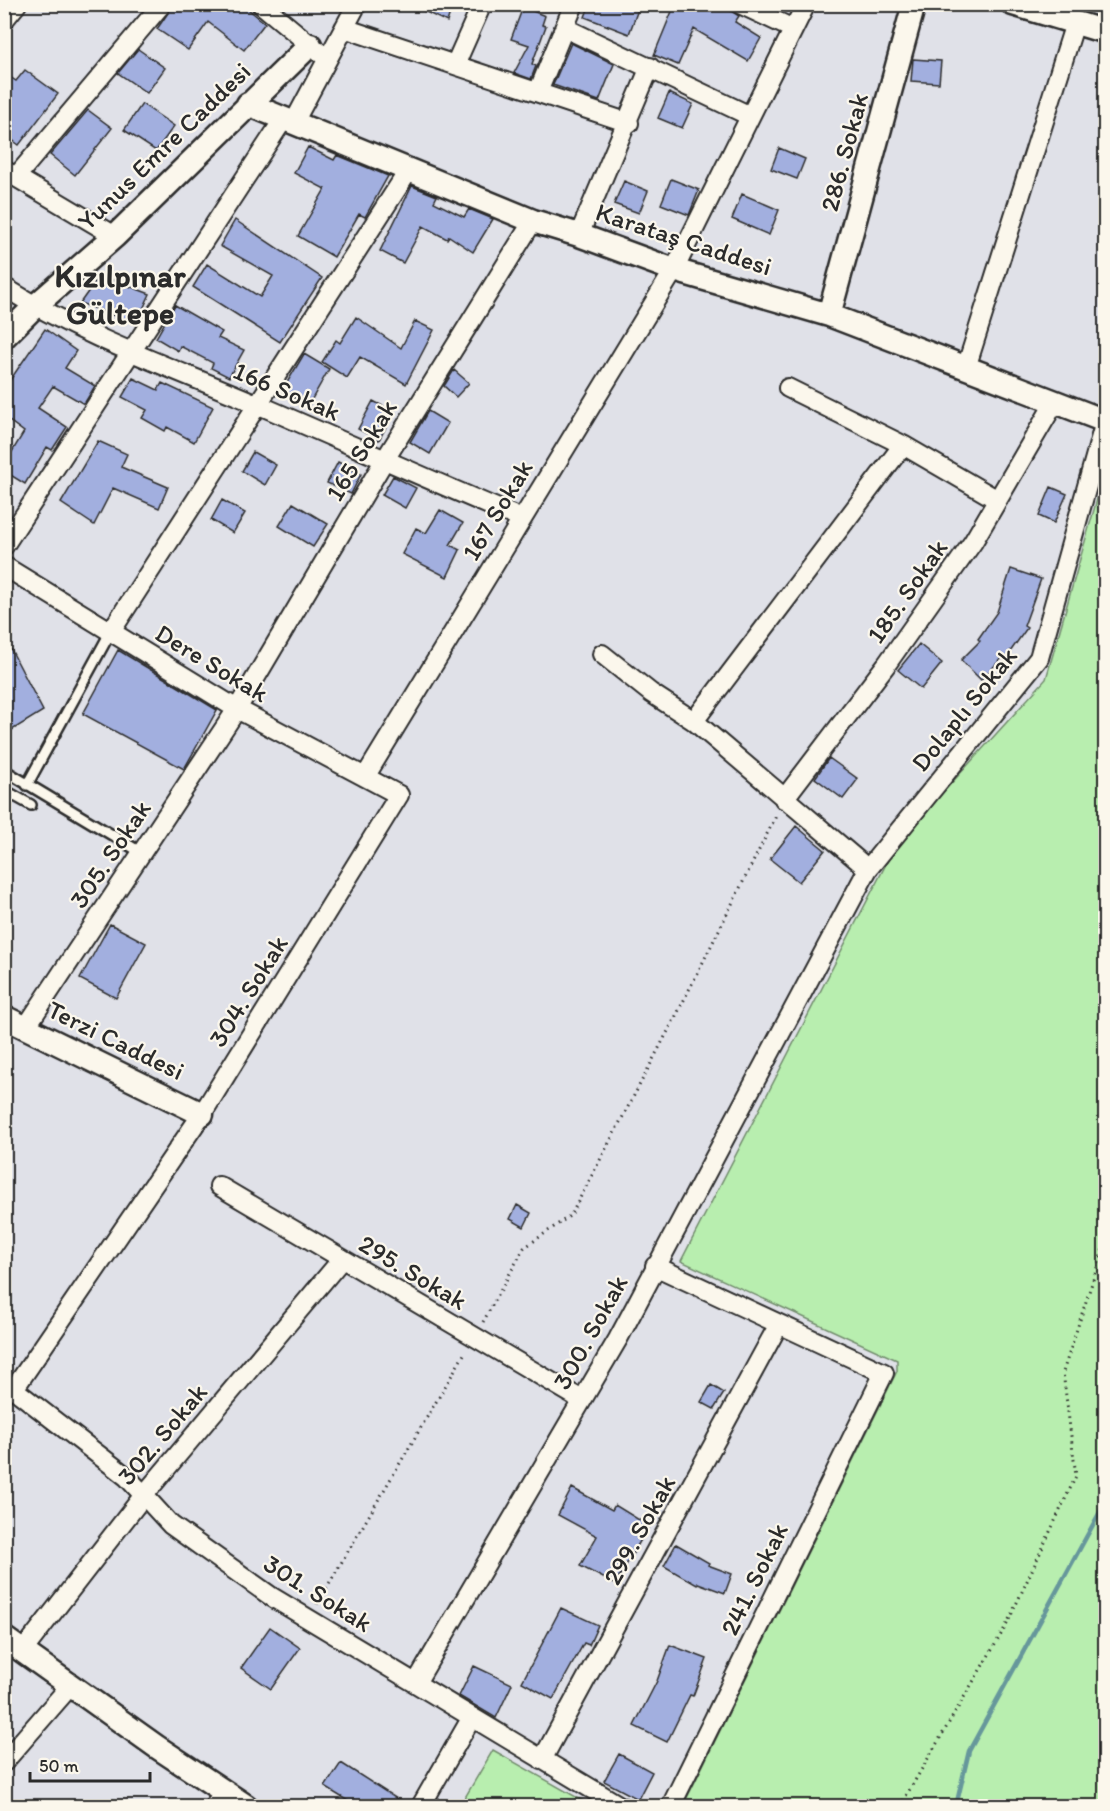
<svg xmlns="http://www.w3.org/2000/svg" width="1110" height="1811" viewBox="0 0 1110 1811" font-family="Itim,sans-serif">
  <rect width="100%" height="100%" fill="#e0e1e8"/>
  <filter id="ink" filterUnits="userSpaceOnUse"><feTurbulence type="fractalNoise" baseFrequency=".0167" numOctaves="2"/><feDisplacementMap in="SourceGraphic" scale="12" xChannelSelector="R" yChannelSelector="G"/><feConvolveMatrix kernelMatrix="1 2 1 2 8 2 1 2 1" color-interpolation-filters="sRGB"/></filter>
  <g filter="url(#ink)">
    <path fill="#b8eeaf" stroke="#728c6d" stroke-width="1.5" d="M1105 471V1806H683L897 1371V1360L681 1261 897 843 1046 679Z
      M493 1750 592 1806H460Z"/>
    <g fill="none" stroke-linecap="round" stroke-linejoin="round">
      <path stroke="#66979b" stroke-width="4.5" d="M956 1806 969 1751 1106 1501"/>
    </g>
    <path fill="#a2afdf" stroke="#2b2b2b" stroke-width="1.5" d="M174 4H242L265 23 244 50 208 22 188 50 157 29Z
      M409 4H453L447 22Z
      M590 4H640L629 34 585 17Z
      M675 4H698L711 10 714 4H729L731 11 739 16 735 22 761 38 748 61 694 29 678 65 654 55Z
      M523 7 545 16 542 25 546 26 532 64 536 66 531 79 514 73 529 45 511 39Z
      M571 43 614 64 599 101 553 85Z
      M138 49 165 68 147 93 118 73Z
      M913 59 941 61 939 83 911 81Z
      M25 70 58 94 19 145 4 134V73L16 81Z
      M669 93 693 104 682 128 658 118Z
      M142 104 174 126 156 151 124 130Z
      M88 110 112 128 75 175 50 155Z
      M308 147 334 160 337 155 388 176 365 217 359 214 334 257 298 236 325 189 294 173Z
      M779 148 805 159 797 179 771 169Z
      M671 179 699 190 689 215 661 204Z
      M624 181 648 191 639 213 614 204Z
      M412 186 437 196 434 202 464 217 469 209 493 219 473 252 449 236 447 239 423 226 403 263 380 251Z
      M742 194 779 210 769 235 732 219Z
      M235 220 322 278 280 342 193 287 207 264 260 297 273 276 220 246Z
      M100 275 150 294 136 324 80 303Z
      M175 305 222 332 218 338 244 350 229 377 211 368 213 363 180 346 178 351 156 338Z
      M356 317 401 348 415 321 434 330 406 384 360 357 347 378 322 362 336 340 340 343Z
      M45 329 76 351 65 368 95 386 84 404 53 386 38 408 67 427 52 450 47 447 25 484 4 471V465L24 432 4 417V389Z
      M304 354 329 369 308 406 282 391Z
      M454 370 469 383 456 397 444 386Z
      M133 378 158 390 162 383 213 407 194 442 167 427 165 431 142 418 147 410 122 397Z
      M373 401 394 412 379 440 358 429Z
      M428 411 448 423 430 454 410 442Z
      M98 441 127 454 121 467 168 487 159 508 113 488 94 525 61 503Z
      M253 452 276 465 265 485 242 471Z
      M338 462 361 474 351 494 327 483Z
      M393 476 416 488 405 508 382 495Z
      M1051 487 1067 494 1054 523 1039 516Z
      M222 500 245 513 233 533 211 520Z
      M293 503 328 524 313 547 279 526Z
      M440 510 463 523 450 545 460 550 447 577 402 554 416 528 426 533Z
      M1011 569 1041 579 1024 626 1027 628 1005 659 1003 657 981 680 961 660 980 641 978 639 997 612Z
      M4 636 43 711 4 735Z
      M919 644 942 663 921 689 898 670Z
      M118 650 217 710 184 769 83 714Z
      M829 758 858 779 843 799 815 778Z
      M796 826 825 850 799 882 770 859Z
      M110 924 146 943 116 998 80 979Z
      M517 1205 531 1213 524 1227 510 1219Z
      M711 1385 724 1393 714 1409 701 1402Z
      M572 1488 612 1510 615 1505 649 1526 615 1584 580 1566 597 1536 558 1515Z
      M676 1544 709 1563 708 1565 732 1574 725 1593 698 1583 697 1585 664 1566Z
      M561 1608 598 1625 589 1645 584 1643 553 1699 522 1682Z
      M270 1627 300 1648 271 1689 241 1668Z
      M670 1645 707 1659 693 1696 690 1695 667 1742 634 1726 657 1681Z
      M474 1666 512 1684 496 1718 459 1696Z
      M619 1754 652 1772 638 1799 604 1781Z
      M341 1763 408 1806H356L325 1787Z"/>
    <g fill="none" stroke-linecap="round" stroke-linejoin="round">
      <defs>
        <path id="service" d="M4 770 142 853
          M27 785 110 633
          M4 790 31 805"/>
        <path id="minor" d="M261 4 320 53
          M740 4 793 29
          M4 20 17 4
          M344 28 629 123
          M565 28 750 116
          M455 65 482 4
          M538 92 574 4
          M293 124 357 4
          M4 170 115 236
          M16 177 162 4
          M579 235 650 67
          M4 287C85 338 173 368 259 405 347 443 434 482 522 519
          M966 368 1075 23
          M788 388 903 445 996 499
          M4 546 283 120
          M4 566 237 709 399 795 202 1114 14 1389
          M110 633 409 170
          M602 654 651 693 694 721 868 869
          M694 721 903 445
          M365 777 674 270 806 4
          M784 799 886 665 973 542 1055 402
          M26 1027 237 709 384 461 533 221
          M219 1186 582 1400
          M655 1266 884 1373 671 1806
          M6 1383 127 1477 171 1525 272 1597 620 1806
          M26 1647 144 1495 342 1259
          M416 1683 618 1339 868 869 1039 658 1106 418
          M542 1760 779 1324
          M4 1762 71 1685
          M214 1806 224 1792
          M421 1806 472 1717"/>
        <path id="tertiary" d="M1013 4 1106 32
          M248 104 533 221 579 235 674 270 829 315 1105 421
          M829 315 914 4
          M4 337 35 306 115 236 310 45
          M4 1017 202 1114
          M4 1638 157 1747 246 1806"/>
      </defs>
      <use href="#service" stroke="#2b2b2b" stroke-width="14"/>
      <use href="#minor" stroke="#2b2b2b" stroke-width="22"/>
      <use href="#tertiary" stroke="#2b2b2b" stroke-width="27"/>
      <path stroke="#2b2b2b" stroke-width="3" stroke-dasharray="1.5 4.5" stroke-linecap="butt" d="M483 1322 524 1248 571 1215 677 1014 777 814
        M317 1604 466 1351
        M900 1806 1006 1626 1076 1476 1063 1372 1106 1240"/>
      <use href="#service" stroke="#fbf7ec" stroke-width="9"/>
      <use href="#minor" stroke="#fbf7ec" stroke-width="18"/>
      <use href="#tertiary" stroke="#fbf7ec" stroke-width="22"/>
    </g>
  </g>
  <g text-anchor="middle" stroke-width="4.5" stroke-linejoin="round" paint-order="stroke">
    <g font-size="26" fill="#2b2b2b" stroke="#fbf7ec">
      <text transform="translate(164 146) rotate(-44)" y="9">Yunus Emre Caddesi</text>
      <text transform="translate(844 152) rotate(-75)" y="9">286. Sokak</text>
      <text transform="translate(684 239) rotate(18)" y="9">Karataş Caddesi</text>
      <text transform="translate(287 391) rotate(23)" y="9">166 Sokak</text>
      <text transform="translate(361 450) rotate(-59)" y="9">165 Sokak</text>
      <text transform="translate(497 510) rotate(-59)" y="9">167 Sokak</text>
      <text transform="translate(907 591) rotate(-55)" y="9">185. Sokak</text>
      <text transform="translate(212 663) rotate(31)" y="9">Dere Sokak</text>
      <text transform="translate(964 709) rotate(-51)" y="9">Dolaplı Sokak</text>
      <text transform="translate(110 854) rotate(-56)" y="9">305. Sokak</text>
      <text transform="translate(248 991) rotate(-58)" y="9">304. Sokak</text>
      <text transform="translate(116 1040) rotate(26)" y="9">Terzi Caddesi</text>
      <text transform="translate(413 1272) rotate(31)" y="9">295. Sokak</text>
      <text transform="translate(590 1332) rotate(-61)" y="9">300. Sokak</text>
      <text transform="translate(162 1434) rotate(-50)" y="9">302. Sokak</text>
      <text transform="translate(639 1530) rotate(-61)" y="9">299. Sokak</text>
      <text transform="translate(754 1579) rotate(-64)" y="9">241. Sokak</text>
      <text transform="translate(318 1593) rotate(32)" y="9">301. Sokak</text>
    </g>
    <g font-size="32" font-weight="bold" fill="#2b2b2b" stroke="#fbf7ec">
      <text x="120" y="287">Kızılpınar<tspan x="120" dy="37">Gültepe</tspan></text>
    </g>
  </g>
  <rect width="1110" height="1811" fill="none" stroke="#fbf7ec" stroke-width="24"/>
  <rect x="12" y="12" width="1086" height="1787" fill="none" stroke="#2b2b2b" stroke-width="2" filter="url(#ink)"/>
  <path d="M30 1772v9h120v-9" fill="none" stroke="#2b2b2b" stroke-width="3"/>
  <text x="39" y="1772" font-size="18" fill="#2b2b2b" stroke="#fbf7ec" stroke-width="4.5" paint-order="stroke">50 m</text>
</svg>
